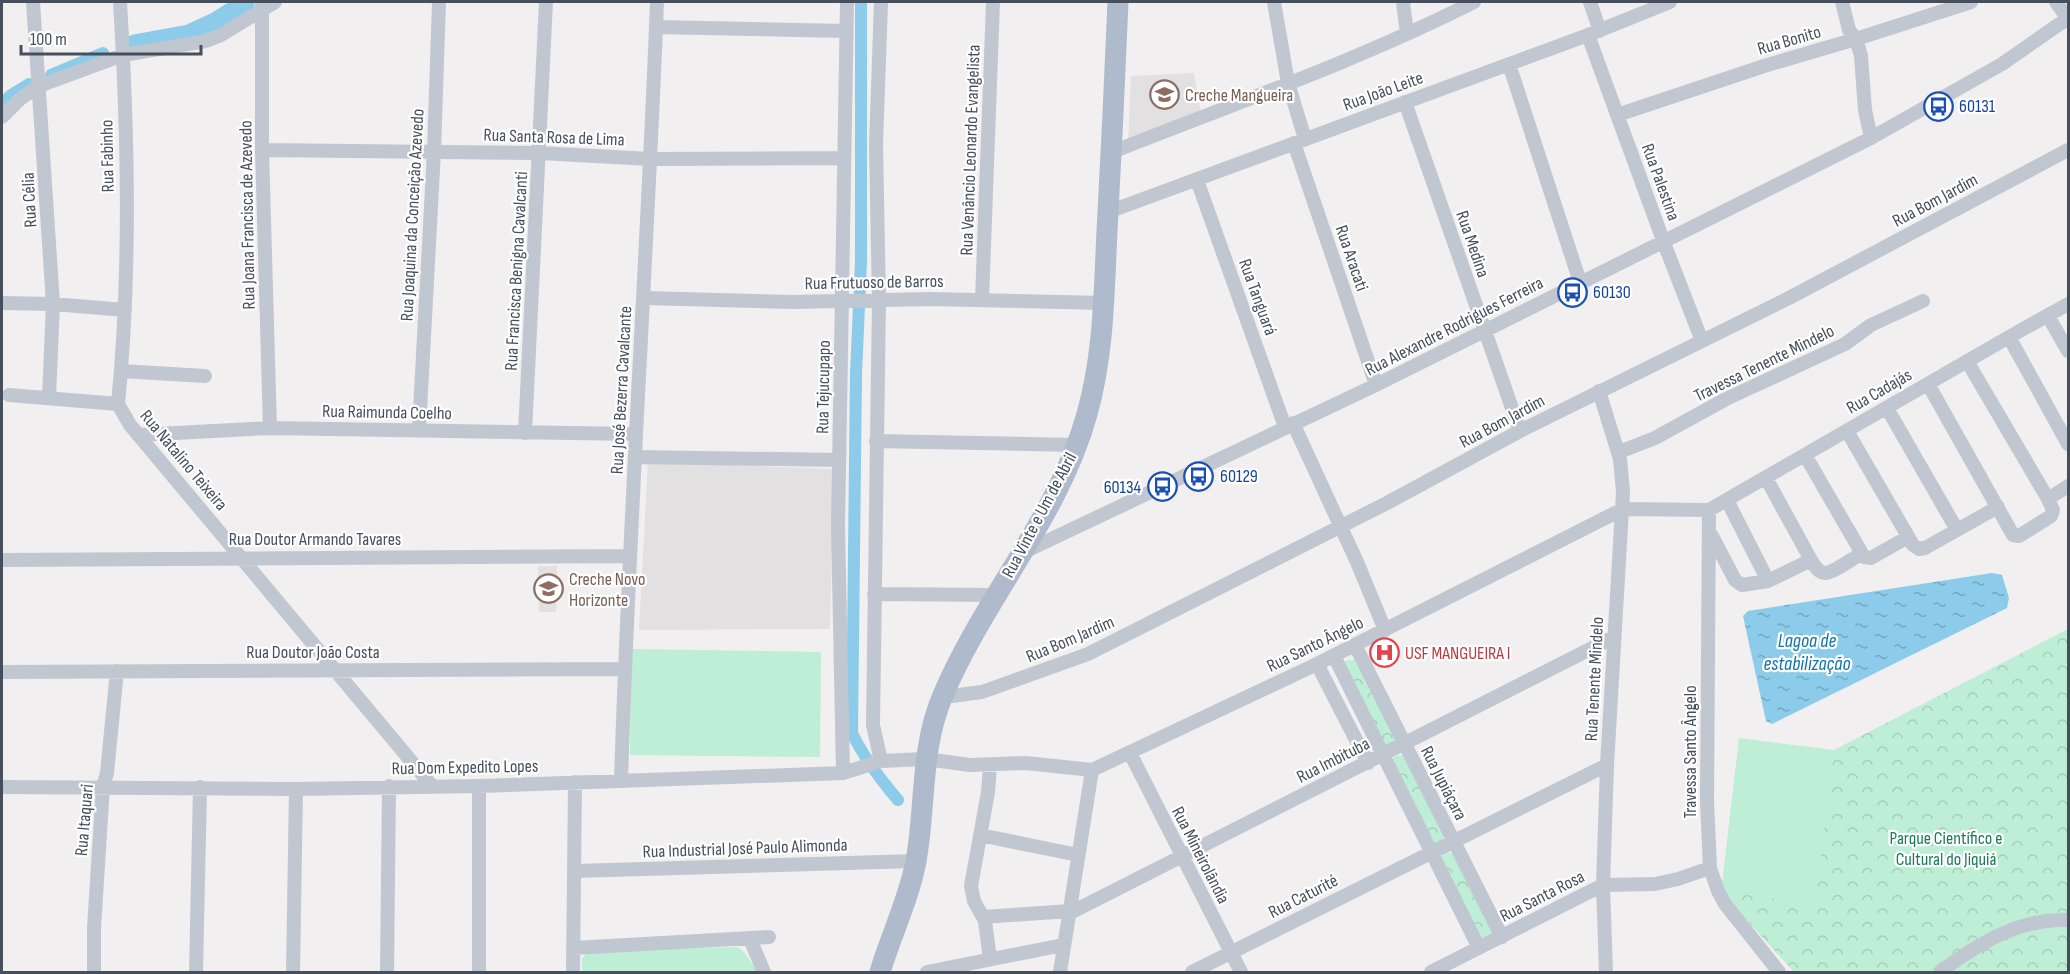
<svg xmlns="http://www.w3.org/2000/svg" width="2070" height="974" viewBox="0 0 2070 974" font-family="'Sofia Sans Condensed',sans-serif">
  <defs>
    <pattern id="forest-crowns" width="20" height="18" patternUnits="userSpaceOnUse" patternTransform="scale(1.5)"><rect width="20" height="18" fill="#beeed6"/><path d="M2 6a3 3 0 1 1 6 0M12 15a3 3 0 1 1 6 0" fill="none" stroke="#a5ceba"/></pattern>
    <pattern id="water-ripples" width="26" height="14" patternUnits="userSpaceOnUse" patternTransform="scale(1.5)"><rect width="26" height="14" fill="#8ccbea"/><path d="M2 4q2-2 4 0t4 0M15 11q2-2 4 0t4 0" fill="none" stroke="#74a7c1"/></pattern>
  </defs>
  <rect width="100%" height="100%" fill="#f1efef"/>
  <path fill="#e2e0e1" d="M1194 73 1201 113 1128 142 1131 76Z
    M648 462 834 469 830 629 639 630Z
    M538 566H557L556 612H539Z"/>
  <path fill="#fae5e0" d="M1392 640 1398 654 1376 665 1369 652Z"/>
  <path fill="#beeed6" d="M631 649 821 652 820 757 630 755Z
    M1739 738 1834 750 1815 904 1721 892Z
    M738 947 743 951 758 972H582V959L588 951Z"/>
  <path fill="url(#forest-crowns)" d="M2068 629V972H1794L1721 892 1815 903 1834 750Z
    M1347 660H1356L1395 739V742L1384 746 1344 662Z
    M1403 755 1444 834 1443 841 1436 844 1432 842 1392 761 1395 756Z
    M1446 852 1454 854 1494 934 1481 939 1441 857Z"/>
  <path fill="url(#water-ripples)" d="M1992 573 2002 575 2009 598 2007 608 1772 724 1766 721 1743 616 1748 611Z"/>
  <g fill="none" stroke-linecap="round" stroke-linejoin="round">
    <path stroke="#8ccbea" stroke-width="12" d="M861 2V261L856 374 852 733C864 758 880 779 898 800
      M51 75 103 53
      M2 104 11 95 29 84"/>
    <path stroke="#8ccbea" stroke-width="21" d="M134 45 189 35 217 22 244 5"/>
    <path stroke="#c0c7d0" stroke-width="14" d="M33 2 53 304 49 397
      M262 2V150L270 428
      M881 2 876 145 879 300 873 725 881 761
      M1274 2 1288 83 1305 139
      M1403 2 1407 34
      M1590 2 1600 31
      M1842 2 1849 30 1856 39 1861 56 1865 110 1871 138
      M2056 2 2068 19
      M656 27 846 31
      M1588 35 1664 243 1702 341
      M1509 64 1580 282
      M1405 102 1520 431
      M1617 115 1764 66 1856 39 1971 2
      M2 117 20 99 39 86 123 55 206 41 221 35 275 2
      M1294 143 1376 385
      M262 150 540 153 650 159 844 158
      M1112 152C1233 104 1357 61 1474 2
      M1197 180 1285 427
      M1108 212 1588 35 1670 2
      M644 298 793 302 932 299 1104 303
      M982 300 993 2
      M2 303 53 304 125 310
      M2048 316 2068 351
      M2009 337 2068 444
      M1967 361 2048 499 2068 486
      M121 371 205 376
      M1928 384 2013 535 2019 536 2051 516 2053 510 2048 499
      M1599 391 1620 459 1623 492 1607 765 1603 885 1606 972
      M9 395 118 404
      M118 404 130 425 432 786
      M118 404C131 271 128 135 120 2
      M1887 408 1957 530 1998 507
      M1293 423 1357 562 1385 630
      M419 429 434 151 439 2
      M1847 431 1913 545 1919 549 1925 548 1957 530
      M525 433 546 2
      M138 435 270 428 636 434
      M876 441 1077 445
      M1619 452 1655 438 1726 399 1845 344 1871 325 1923 301
      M1805 455 1864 557 1871 558 1908 537
      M635 457 839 460
      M1766 478 1811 560C1814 565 1818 573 1825 573 1833 573 1853 558 1861 554
      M1727 500 1768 581
      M1709 510 1707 801 1710 868 1718 891 1725 904 1779 972
      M1712 536 1735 580 1742 585 1768 581 1811 560
      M1024 552 1376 385 1871 138 2002 64 2068 18
      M2 560 629 556
      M874 594 997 595
      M1355 645 1502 937
      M1334 656 1479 948
      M1317 664 1368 763
      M2 672 624 669
      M943 693 952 696 982 692 1088 654 1387 503 1520 431 1789 298 2068 150
      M1130 753 1241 972
      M843 773 838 526 847 2
      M621 780C629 520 647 261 657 2
      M2 787 296 789 479 786 843 773 881 761 926 759 970 765 1026 763 1092 770 1317 664 1623 509 1709 510 2009 337 2068 304
      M980 835 1078 855
      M575 871 916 861
      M1068 914 1614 637
      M983 917 1069 911
      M750 939 764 972
      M573 948 769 937
      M990 959 985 921 974 901 971 886 988 792 990 766
      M94 972V928L103 786 107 773 117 671
      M196 972 200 787
      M293 972 296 789
      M387 972 389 786
      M479 972V786
      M573 972 575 782
      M927 972 1063 945
      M1060 972 1092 770
      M1192 972 1607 765
      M1431 972 1603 885 1655 884 1678 879 1710 868
      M1940 972C1978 944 2019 918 2068 920"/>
    <path stroke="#afbacd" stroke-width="21" d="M880 972C891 935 909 899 916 861 926 806 920 748 943 695 984 598 1059 516 1087 414 1104 354 1104 292 1107 231 1111 155 1115 78 1118 2"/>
  </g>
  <defs>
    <symbol id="school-ring" viewBox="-11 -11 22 22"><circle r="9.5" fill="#fff" stroke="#8d6e63" stroke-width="1.5"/><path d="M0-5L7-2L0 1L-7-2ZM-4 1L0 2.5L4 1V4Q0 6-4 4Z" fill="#8d6e63"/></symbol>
    <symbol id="bus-ring" viewBox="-11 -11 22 22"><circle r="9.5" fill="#fff" stroke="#1a4fb4" stroke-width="1.5"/><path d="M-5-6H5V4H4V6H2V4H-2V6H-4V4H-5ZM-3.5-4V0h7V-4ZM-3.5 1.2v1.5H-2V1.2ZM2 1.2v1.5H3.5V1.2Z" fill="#1a4fb4"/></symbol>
    <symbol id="hospital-ring" viewBox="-11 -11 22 22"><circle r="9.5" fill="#fff" stroke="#e0444e" stroke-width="1.5"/><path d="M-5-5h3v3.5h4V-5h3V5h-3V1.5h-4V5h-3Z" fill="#e0444e"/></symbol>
  </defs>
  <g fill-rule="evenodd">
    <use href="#school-ring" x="1148" y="78" width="33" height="33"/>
    <use href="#bus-ring" x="1922" y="90" width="33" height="33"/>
    <use href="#bus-ring" x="1556" y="276" width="33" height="33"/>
    <use href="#bus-ring" x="1182" y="460" width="33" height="33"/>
    <use href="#bus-ring" x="1146" y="470" width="33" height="33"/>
    <use href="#school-ring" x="532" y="572" width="33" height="33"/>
    <use href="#hospital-ring" x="1368" y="636" width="33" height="33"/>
  </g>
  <g text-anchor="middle" stroke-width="4.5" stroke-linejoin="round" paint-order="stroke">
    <g font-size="18" fill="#474f5c" stroke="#fff">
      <text transform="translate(1789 40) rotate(-16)" y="6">Rua Bonito</text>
      <text transform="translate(1383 91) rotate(-20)" y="6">Rua João Leite</text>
      <text transform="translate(554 137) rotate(2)" y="6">Rua Santa Rosa de Lima</text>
      <text transform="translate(970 150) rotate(-88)" y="6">Rua Venâncio Leonardo Evangelista</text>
      <text transform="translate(107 156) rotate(-91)" y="6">Rua Fabinho</text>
      <text transform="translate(1661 182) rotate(70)" y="6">Rua Palestina</text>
      <text transform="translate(29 200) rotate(-93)" y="6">Rua Célia</text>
      <text transform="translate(1935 200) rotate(-28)" y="6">Rua Bom Jardim</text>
      <text transform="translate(247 215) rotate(-91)" y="6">Rua Joana Francisca de Azevedo</text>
      <text transform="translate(412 215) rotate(-87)" y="6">Rua Joaquina da Conceição Azevedo</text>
      <text transform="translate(1473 244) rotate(71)" y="6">Rua Medina</text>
      <text transform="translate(1352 258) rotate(71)" y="6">Rua Aracati</text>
      <text transform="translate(516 271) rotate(-87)" y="6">Rua Francisca Benigna Cavalcanti</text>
      <text transform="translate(874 282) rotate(-1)" y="6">Rua Frutuoso de Barros</text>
      <text transform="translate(1258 297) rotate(70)" y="6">Rua Tanguará</text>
      <text transform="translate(1454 326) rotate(-27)" y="6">Rua Alexandre Rodrigues Ferreira</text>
      <text transform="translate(1764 363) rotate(-26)" y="6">Travessa Tenente Mindelo</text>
      <text transform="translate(823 387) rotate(-89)" y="6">Rua Tejucupapo</text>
      <text transform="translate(621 390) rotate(-87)" y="6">Rua José Bezerra Cavalcante</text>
      <text transform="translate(1879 391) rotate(-30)" y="6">Rua Cadajás</text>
      <text transform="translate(387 412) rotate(1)" y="6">Rua Raimunda Coelho</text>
      <text transform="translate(1502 421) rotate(-28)" y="6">Rua Bom Jardim</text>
      <text transform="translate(184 460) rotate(50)" y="6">Rua Natalino Teixeira</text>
      <text transform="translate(1039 515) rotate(-62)" y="6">Rua Vinte e Um de Abril</text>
      <text x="315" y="545">Rua Doutor Armando Tavares</text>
      <text transform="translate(1070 639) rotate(-23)" y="6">Rua Bom Jardim</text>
      <text transform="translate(1315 644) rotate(-26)" y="6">Rua Santo Ângelo</text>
      <text x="313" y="658">Rua Doutor João Costa</text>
      <text transform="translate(1594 679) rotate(-87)" y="6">Rua Tenente Mindelo</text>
      <text transform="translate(1690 752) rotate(-90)" y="6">Travessa Santo Ângelo</text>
      <text transform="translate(1333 760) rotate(-27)" y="6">Rua Imbituba</text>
      <text transform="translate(465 767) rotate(-1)" y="6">Rua Dom Expedito Lopes</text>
      <text transform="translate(1444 783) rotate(63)" y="6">Rua Jupiáçara</text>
      <text transform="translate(84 820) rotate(-85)" y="6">Rua Itaquari</text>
      <text transform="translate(745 848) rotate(-2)" y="6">Rua Industrial José Paulo Alimonda</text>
      <text transform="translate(1201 855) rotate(63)" y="6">Rua Mineirolândia</text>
      <text transform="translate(1303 896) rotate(-27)" y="6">Rua Caturité</text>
      <text transform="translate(1542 896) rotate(-27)" y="6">Rua Santa Rosa</text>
    </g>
    <g font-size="18" fill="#785e54" stroke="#fff" text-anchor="start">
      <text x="1185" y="101">Creche Mangueira</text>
      <text x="569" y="585">Creche Novo<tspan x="569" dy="21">Horizonte</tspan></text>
    </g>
    <g font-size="18" fill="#164399" stroke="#fff" text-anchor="start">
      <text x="1959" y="112">60131</text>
      <text x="1593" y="298">60130</text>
      <text x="1220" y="482">60129</text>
      <text x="1141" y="493" text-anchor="end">60134</text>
    </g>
    <g font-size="18" fill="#be3a42" stroke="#fff" text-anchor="start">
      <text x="1405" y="659">USF MANGUEIRA I</text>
    </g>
    <g font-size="18" fill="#197c57" stroke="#fff">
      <text x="1946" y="844">Parque Científico e<tspan x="1946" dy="21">Cultural do Jiquiá</tspan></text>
    </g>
    <g font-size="20" font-style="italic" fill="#0f74a7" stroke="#fff">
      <text x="1807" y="647">Lagoa de<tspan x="1807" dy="23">estabilização</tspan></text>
    </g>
  </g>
  <rect width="2070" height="974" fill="none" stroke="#474f5c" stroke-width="6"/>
  <path d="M21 45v9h180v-9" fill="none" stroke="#474f5c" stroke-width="3"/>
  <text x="30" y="45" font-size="18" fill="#474f5c" stroke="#ffffff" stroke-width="4.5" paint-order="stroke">100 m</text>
</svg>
